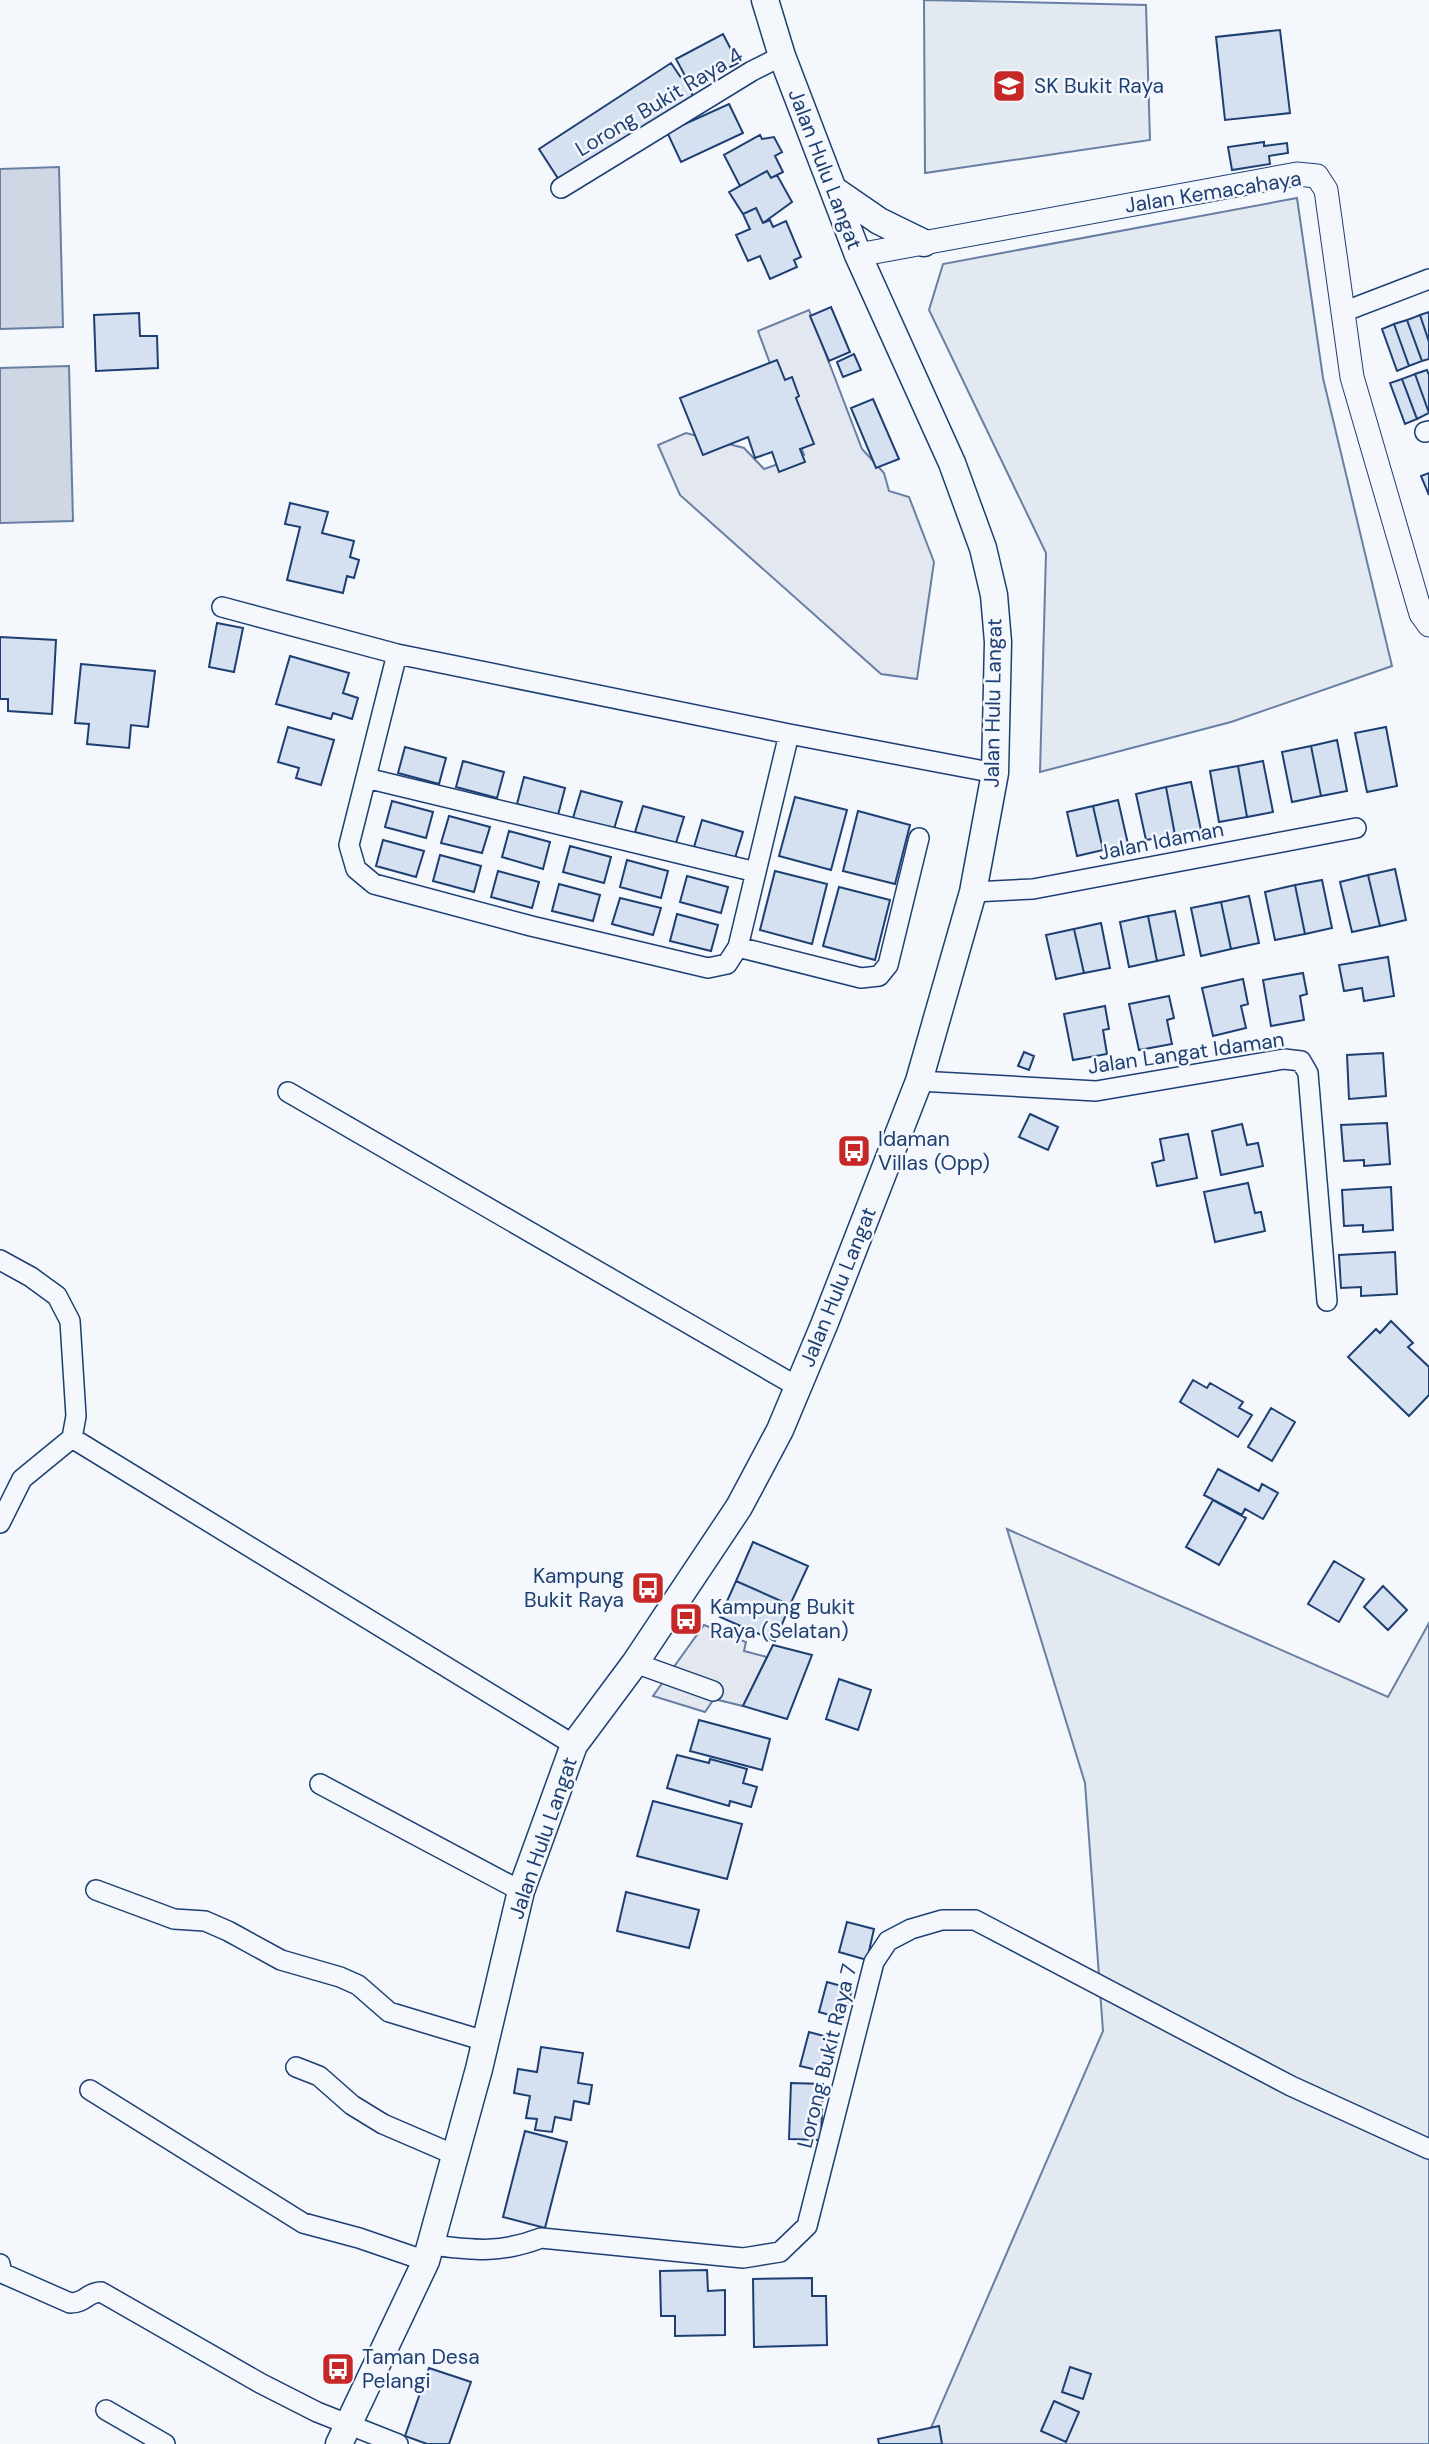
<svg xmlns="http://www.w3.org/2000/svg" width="1429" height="2444" viewBox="0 0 1429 2444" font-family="'DM Sans',sans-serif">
  <rect width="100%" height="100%" fill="#f4f7fb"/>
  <path fill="#e3e9f0" stroke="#687fa3" stroke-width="2" d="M924 0 1146 5 1150 140 925 173Z
    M1297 198 1323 378 1392 666 1231 722 1040 772 1046 553 929 310 943 264Z
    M1007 1529 1388 1697 1429 1623V2444H924L1103 2031 1085 1783Z"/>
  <path fill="#e3e8f0" stroke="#687fa3" stroke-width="2" d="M809 310 862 449 884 473 889 491 909 497 934 562 917 679 881 674 680 495 658 445 686 433 744 448 764 469 804 455 758 331Z
    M704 1625 746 1642 744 1651 767 1657 743 1706 714 1699 705 1712 653 1696Z"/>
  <path fill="#cfd7e4" stroke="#687fa3" stroke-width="2" d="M59 167 63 327 0 329V169Z
    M69 366 73 521 0 523V368Z"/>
  <path fill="#d5e0f0" stroke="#1d3f73" stroke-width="2" d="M1280 30 1290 113 1225 120 1216 37Z
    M723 34 738 63 691 87 676 59Z
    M671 63 694 97 561 183 539 149Z
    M729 104 743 133 681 162 667 132Z
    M760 135 762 139 774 137 782 152 775 156 783 172 771 178 767 171 740 186 724 155Z
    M1264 142V146L1287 143 1288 153 1269 156 1270 164 1232 170 1228 147Z
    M767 171 771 178 777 175 792 202 763 223 756 208 743 214 729 192Z
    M756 208 763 223 770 220 773 227 786 221 801 257 794 260 797 267 770 279 760 256 748 261 736 235 750 229 743 214Z
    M831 307 850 352 829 361 810 316Z
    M1429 312V342L1420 315Z
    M139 313 140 336H157L158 368 96 371 94 315Z
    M1420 315 1429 342V359L1422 361 1407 320Z
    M1407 320 1422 361 1409 366 1394 324Z
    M1394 324 1409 366 1397 371 1382 329Z
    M854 354 861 370 843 377 837 362Z
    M777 360 785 380 792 377 799 396 796 398 814 444 800 449 805 462 779 472 772 452 755 458 748 437 703 455 680 398Z
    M1427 370 1429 375V413L1415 374Z
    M1415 374 1429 413 1417 419 1402 379Z
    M1402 379 1417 419 1405 424 1390 383Z
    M873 399 899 459 876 468 851 408Z
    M1429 473V495L1421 476Z
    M290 503 328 512 322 533 354 541 350 557 359 560 354 578 347 576 343 593 287 580 300 527 285 524Z
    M217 623 243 628 234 672 209 667Z
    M0 637 56 640 52 714 8 711V699H0Z
    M290 656 349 673 343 693 358 698 352 719 333 713 331 719 276 704Z
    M81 664 155 671 148 727 131 725 129 748 87 744 89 724 75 723Z
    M288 727 334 740 321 785 296 778 299 768 278 762Z
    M1386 727 1397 786 1367 792 1355 733Z
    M1337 740 1347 791 1321 796 1311 746Z
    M1311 746 1321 796 1292 802 1282 752Z
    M405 747 446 758 439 784 398 773Z
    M463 761 504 772 497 798 456 787Z
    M1263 761 1273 812 1247 817 1238 766Z
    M1238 766 1247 817 1219 822 1210 771Z
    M524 777 565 788 558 815 517 804Z
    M1191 782 1201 830 1175 835 1166 787Z
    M1166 787 1175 835 1146 840 1136 794Z
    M581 791 622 802 614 829 573 818Z
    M795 797 847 810 831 870 779 856Z
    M1118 800 1128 844 1103 850 1093 806Z
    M392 801 433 812 426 838 385 827Z
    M643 806 684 817 676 843 635 832Z
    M1093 806 1103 850 1077 856 1067 812Z
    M858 811 910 825 895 884 843 871Z
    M449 816 490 827 482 853 441 843Z
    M702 820 743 832 735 858 694 847Z
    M509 831 550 842 543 869 502 857Z
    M383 840 424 851 416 877 376 866Z
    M570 846 611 857 604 883 563 872Z
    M440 855 481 866 474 892 433 881Z
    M627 860 668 871 661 898 620 887Z
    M1395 869 1406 920 1380 926 1368 875Z
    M498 871 539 882 532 908 491 897Z
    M775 871 827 884 812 944 760 930Z
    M1368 875 1380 926 1352 932 1340 882Z
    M687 876 728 887 721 913 680 902Z
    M1322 880 1332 928 1305 934 1295 885Z
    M559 884 600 895 593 921 552 911Z
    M1295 885 1305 934 1275 940 1265 892Z
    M839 887 890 900 875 960 823 946Z
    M1249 896 1259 943 1231 949 1221 902Z
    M620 898 661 908 653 935 612 924Z
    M1221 902 1231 949 1201 956 1191 908Z
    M1175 911 1184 955 1157 961 1148 916Z
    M677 914 718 925 711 951 670 941Z
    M1148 916 1157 961 1129 967 1120 922Z
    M1101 923 1110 968 1084 973 1074 929Z
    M1074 929 1084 973 1056 979 1046 935Z
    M1388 957 1394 996 1364 1001 1362 988 1344 991 1339 965Z
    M1303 973 1307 994 1300 996 1304 1020 1271 1026 1263 980Z
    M1243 979 1248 1004 1241 1006 1246 1028 1213 1036 1202 988Z
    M1169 996 1174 1018 1167 1020 1172 1044 1139 1050 1129 1004Z
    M1105 1006 1109 1029 1103 1030 1107 1054 1073 1060 1064 1014Z
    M1024 1052 1034 1056 1029 1070 1018 1066Z
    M1383 1053 1386 1096 1349 1099 1347 1055Z
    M1030 1114 1058 1127 1048 1150 1019 1137Z
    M1387 1123 1390 1164 1364 1166V1160L1344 1161 1341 1125Z
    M1242 1124 1247 1145 1258 1143 1263 1166 1221 1175 1212 1131Z
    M1188 1134 1197 1178 1157 1186 1152 1163 1164 1160 1160 1139Z
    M1248 1183 1255 1213 1261 1212 1265 1231 1215 1242 1204 1192Z
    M1391 1187 1393 1230 1363 1232V1225L1344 1226 1342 1190Z
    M1395 1252 1397 1294 1361 1296V1287L1341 1288 1339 1255Z
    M1391 1321 1413 1343 1408 1347 1429 1367V1395L1409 1416 1348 1357 1376 1329 1380 1333Z
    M1193 1380 1207 1388 1210 1383 1243 1402 1239 1408 1252 1415 1238 1437 1180 1402Z
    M1271 1408 1295 1422 1272 1461 1248 1447Z
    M1218 1469 1259 1491 1262 1484 1278 1493 1263 1519 1245 1509 1242 1515 1204 1495Z
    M1213 1500 1246 1518 1219 1565 1186 1547Z
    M753 1542 808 1566 790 1605 736 1581Z
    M1334 1561 1364 1579 1339 1622 1308 1604Z
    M736 1581 790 1605 775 1641 720 1617Z
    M1383 1586 1407 1610 1388 1630 1364 1607Z
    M773 1645 812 1655 787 1719 743 1706Z
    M839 1679 871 1690 858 1730 826 1719Z
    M699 1720 770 1739 762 1770 690 1751Z
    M677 1755 709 1763 710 1759 747 1769 743 1783 757 1787 751 1807 730 1801 729 1806 667 1788Z
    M653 1801 742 1824 727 1879 637 1856Z
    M626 1892 699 1910 689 1948 617 1931Z
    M847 1922 874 1929 867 1960 839 1952Z
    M827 1982 852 1989 844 2019 819 2012Z
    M809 2032 835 2039 826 2072 800 2066Z
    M541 2047 583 2053 578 2083 592 2085 589 2104 574 2101 571 2120 555 2117 552 2132 535 2130 537 2119 526 2118 530 2096 514 2093 518 2069 537 2072Z
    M791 2083 823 2084 821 2140 789 2139Z
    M525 2131 567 2142 545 2228 503 2217Z
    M707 2270 708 2291 725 2290V2335L675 2336V2316H661L660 2271Z
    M812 2278V2296H826L827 2345 754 2347 753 2279Z
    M1070 2367 1091 2374 1083 2399 1062 2392Z
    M429 2368 471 2382 449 2444H427L405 2436Z
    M1054 2401 1079 2412 1066 2442 1041 2431Z
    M939 2426 942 2444H879L878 2439Z"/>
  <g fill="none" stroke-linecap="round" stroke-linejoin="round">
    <defs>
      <path id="minor" d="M561 188 752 71 782 56
        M1343 312 1429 279
        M1425 432 1429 431
        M222 607 397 654 789 734 995 773
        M397 654 349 845 356 869 374 884 531 926 708 968 727 964 738 947 789 734
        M366 778 756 872
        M973 892 1033 889 1356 828
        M738 947 861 978 879 976 888 965 919 838
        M919 1081 1096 1091 1284 1059 1301 1061 1308 1073 1327 1301
        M288 1092 798 1387
        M0 1260 31 1277 57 1296 70 1321 76 1416 72 1438
        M72 1438 574 1745
        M0 1523 22 1479 72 1438
        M635 1663 713 1691
        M320 1784 521 1891
        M96 1890 174 1919 205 1921 228 1931 281 1960 340 1977 358 1985 389 2012 485 2041
        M296 2067 319 2076 352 2105 383 2124 455 2155
        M90 2090 303 2223 359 2238 426 2261
        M431 2245C474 2250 499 2254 541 2238L743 2258 780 2252 807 2226 874 1962 888 1941 911 1929 942 1920H975L1291 2086 1429 2149
        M0 2264 2 2273 70 2303C86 2303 87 2292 101 2292L260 2383 317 2412 398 2444
        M106 2410 165 2444"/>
      <path id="tertiary" d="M858 255 1297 174 1317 176 1326 190 1352 377 1421 614 1429 625"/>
      <path id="secondary" d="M834 190 879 221 924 243
        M339 2444 426 2261 479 2069 521 1891 574 1745 635 1663 739 1507 780 1430 824 1325 919 1081 973 892 995 773 998 642 994 595 983 548 952 463 858 255 782 56 765 0"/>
    </defs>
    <use href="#minor" stroke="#1d3f73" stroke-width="22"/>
    <use href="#tertiary" stroke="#1d3f73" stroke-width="25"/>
    <use href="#secondary" stroke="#1d3f73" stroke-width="29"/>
    <use href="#minor" stroke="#f4f7fb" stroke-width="19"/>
    <use href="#tertiary" stroke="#f4f7fb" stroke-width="23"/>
    <use href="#secondary" stroke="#f4f7fb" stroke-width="26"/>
  </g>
  <defs>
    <symbol id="school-square" viewBox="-11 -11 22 22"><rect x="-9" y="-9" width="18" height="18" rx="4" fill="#c62828" stroke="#f4f7fb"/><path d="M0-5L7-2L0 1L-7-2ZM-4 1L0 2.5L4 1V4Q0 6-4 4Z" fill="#fff"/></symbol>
    <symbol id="bus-square" viewBox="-11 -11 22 22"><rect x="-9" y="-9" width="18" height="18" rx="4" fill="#c62828" stroke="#f4f7fb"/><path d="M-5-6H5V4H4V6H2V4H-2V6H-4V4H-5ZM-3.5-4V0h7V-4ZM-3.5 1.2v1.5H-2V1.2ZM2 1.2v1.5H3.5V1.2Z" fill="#fff"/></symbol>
  </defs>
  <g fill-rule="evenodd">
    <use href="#school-square" x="990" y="67" width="38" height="38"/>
    <use href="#bus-square" x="835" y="1132" width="38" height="38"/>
    <use href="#bus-square" x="629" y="1569" width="38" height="38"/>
    <use href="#bus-square" x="667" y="1600" width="38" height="38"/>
    <use href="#bus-square" x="319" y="2350" width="38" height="38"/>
  </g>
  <g text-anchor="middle" stroke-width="5" stroke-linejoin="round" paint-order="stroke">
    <g font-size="21" fill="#1d3f73" stroke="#f4f7fb" text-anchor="start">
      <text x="1034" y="93">SK Bukit Raya</text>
      <text x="878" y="1146">Idaman<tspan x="878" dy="24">Villas (Opp)</tspan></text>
      <text x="624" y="1583" text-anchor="end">Kampung<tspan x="624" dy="24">Bukit Raya</tspan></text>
      <text x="710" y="1614">Kampung Bukit<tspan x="710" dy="24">Raya (Selatan)</tspan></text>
      <text x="362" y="2364">Taman Desa<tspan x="362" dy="24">Pelangi</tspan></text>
    </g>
    <g font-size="21" fill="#1d3f73" stroke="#f4f7fb">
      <text transform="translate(659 102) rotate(-31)" y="7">Lorong Bukit Raya 4</text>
      <text transform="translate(825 169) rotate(69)" y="7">Jalan Hulu Langat</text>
      <text transform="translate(1213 192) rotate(-9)" y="7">Jalan Kemacahaya</text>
      <text transform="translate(993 703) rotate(-89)" y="7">Jalan Hulu Langat</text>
      <text transform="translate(1161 841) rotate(-11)" y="7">Jalan Idaman</text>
      <text transform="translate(1186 1053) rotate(-8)" y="7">Jalan Langat Idaman</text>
      <text transform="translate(838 1287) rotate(-68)" y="7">Jalan Hulu Langat</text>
      <text transform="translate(543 1838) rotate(-71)" y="7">Jalan Hulu Langat</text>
      <text transform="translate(827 2056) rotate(-76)" y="7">Lorong Bukit Raya 7</text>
    </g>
  </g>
</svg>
